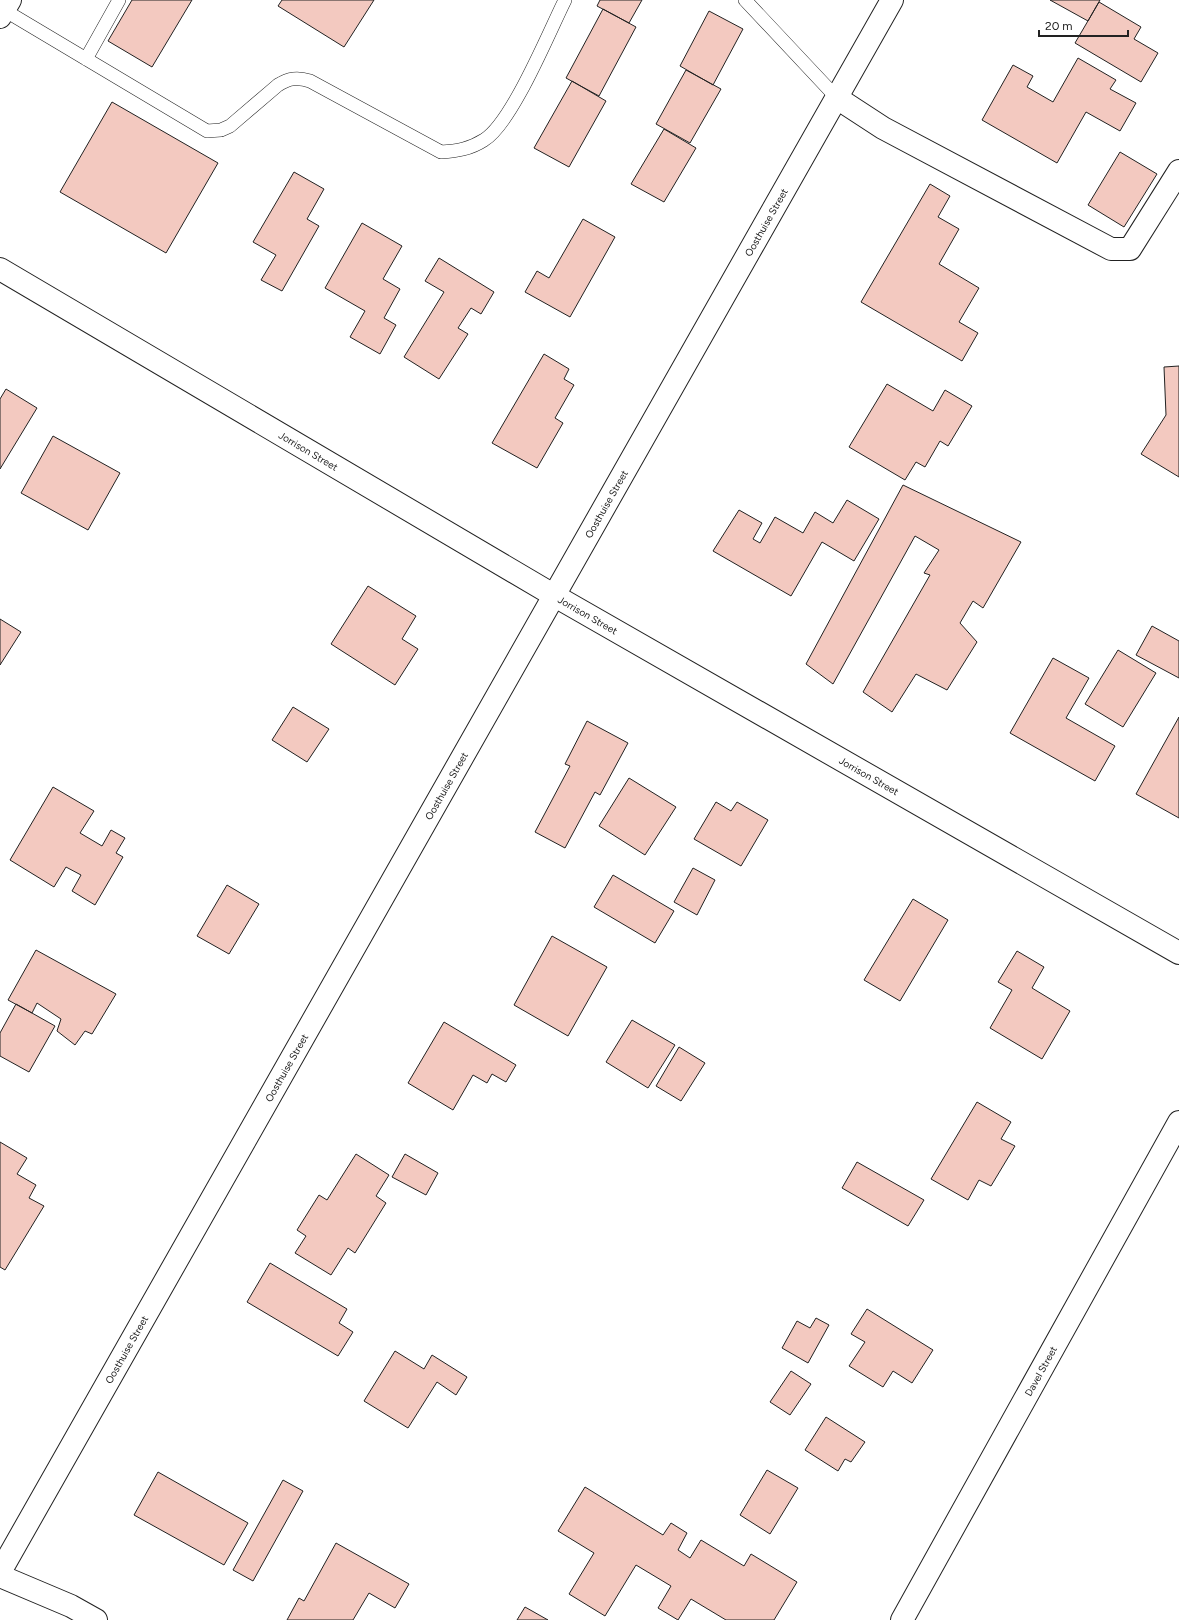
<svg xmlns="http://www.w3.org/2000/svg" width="1179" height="1620" viewBox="0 0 1179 1620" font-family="Figtree,sans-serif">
  <rect width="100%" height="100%" fill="#fff"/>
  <path fill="#f3c9c0" stroke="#222" d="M132 0H192L152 67 108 41Z
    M282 0H374L344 47 278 6Z
    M600 0H642L629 23 597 6Z
    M1050 0H1100L1088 21Z
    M1099 2 1141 27 1134 39 1158 53 1141 82 1075 43Z
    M603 9 636 27 599 96 566 78Z
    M709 11 743 29 713 85 680 66Z
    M1078 58 1116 80 1110 89 1136 103 1120 131 1086 112 1057 163 982 120 1013 65 1033 76 1027 87 1053 102Z
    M686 70 721 89 690 143 656 124Z
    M572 81 606 101 569 167 534 148Z
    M112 102 218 163 166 253 60 192Z
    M664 129 696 148 664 202 631 184Z
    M1120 152 1157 174 1124 227 1088 205Z
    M294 172 324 189 307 219 319 226 282 291 261 280 276 255 253 242Z
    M930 184 950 196 938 217 959 229 939 264 979 288 959 322 978 333 962 361 861 302Z
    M583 219 615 237 570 317 525 292 537 271 549 278Z
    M362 223 402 246 383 279 400 289 384 318 396 325 380 354 350 337 365 311 325 288Z
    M439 258 494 292 481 314 471 308 458 328 468 334 439 379 404 357 444 292 425 281Z
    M544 354 569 369 564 379 574 385 555 418 563 423 537 468 492 443Z
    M1179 366V477L1141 454 1166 415 1164 367Z
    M887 384 933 411 945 390 972 406 948 446 940 441 925 467 916 462 905 480 849 447Z
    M6 389 37 408 0 469V399Z
    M53 436 120 473 88 530 21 493Z
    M903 485 1021 542 983 608 973 601 960 623 977 642 947 690 916 674 892 712 863 692 930 575 924 573 939 550 915 536 833 684 806 664Z
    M847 500 879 519 854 561 822 542 791 596 713 551 739 510 762 523 753 539 760 543 775 517 803 533 815 512 833 523Z
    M368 586 416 616 402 639 418 649 395 685 331 644Z
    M0 619 21 632 0 665Z
    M1152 626 1179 641V678L1136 655Z
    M1118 650 1156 673 1123 727 1085 704Z
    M1053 658 1089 678 1066 718 1115 746 1095 781 1010 733Z
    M293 707 329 729 307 762 272 740Z
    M1179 717V818L1136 794Z
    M587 721 628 743 600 795 595 792 565 848 535 832 570 766 565 764Z
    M629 778 676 807 645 855 599 826Z
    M53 787 94 811 80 833 102 846 111 830 125 838 116 853 123 857 95 905 72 891 81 875 66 867 54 887 10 860Z
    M716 802 731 811 737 802 768 820 741 866 694 839Z
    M693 868 715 880 697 915 674 902Z
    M613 875 674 911 655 943 594 907Z
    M227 885 259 904 229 954 197 936Z
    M913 899 948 920 900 1001 864 980Z
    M552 936 607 967 568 1036 514 1005Z
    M36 950 116 994 92 1034 85 1031 75 1045 57 1031 61 1019 37 1003 32 1013 8 1000Z
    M1017 951 1044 967 1032 988 1070 1011 1042 1059 990 1028 1012 990 998 982Z
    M16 1004 55 1026 29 1072 0 1056V1033Z
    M632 1020 675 1045 648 1088 606 1062Z
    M444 1022 516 1065 506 1082 492 1074 487 1083 473 1075 453 1110 408 1083Z
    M679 1047 705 1063 681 1101 656 1086Z
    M977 1102 1011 1122 1001 1139 1015 1146 991 1186 979 1180 968 1200 931 1179Z
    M0 1142 27 1158 17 1174 36 1185 29 1198 44 1206 5 1270 0 1267Z
    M356 1154 389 1175 376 1196 386 1203 355 1253 348 1248 331 1275 295 1253 306 1236 297 1230 319 1195 327 1200Z
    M405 1154 438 1173 426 1195 392 1177Z
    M857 1162 924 1200 908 1226 842 1188Z
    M270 1263 347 1309 339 1323 353 1332 338 1356 247 1302Z
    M867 1309 933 1350 912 1383 893 1371 883 1387 849 1366 865 1342 851 1334Z
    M816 1318 829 1325 808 1363 782 1348 797 1321 810 1328Z
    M395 1351 424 1369 432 1355 467 1377 456 1395 437 1382 408 1428 364 1401Z
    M791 1371 811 1384 790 1415 770 1402Z
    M826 1417 865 1442 851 1462 845 1459 838 1471 805 1450Z
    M767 1470 798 1488 770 1534 740 1515Z
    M158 1472 248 1523 224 1565 134 1515Z
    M283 1480 303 1491 253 1581 233 1570Z
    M585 1487 663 1535 671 1523 687 1533 678 1550 690 1558 701 1540 744 1566 751 1554 797 1582 774 1620H726L691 1599 678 1620 658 1608 671 1586 636 1565 605 1616 569 1594 594 1553 558 1531Z
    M336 1543 409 1584 395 1608 369 1593 353 1620H287L299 1598 304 1601Z
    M525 1607 548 1620H517Z"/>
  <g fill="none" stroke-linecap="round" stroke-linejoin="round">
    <defs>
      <path id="lane" d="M745 0 837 98
        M4 10 207 131 221 130 230 126 278 85C289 78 298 77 310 81L441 152C457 151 470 149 484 140 512 123 549 32 565 0
        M86 59 119 0"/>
      <g id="street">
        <path d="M0 17 10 0"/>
        <path d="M837 98 883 128 1111 249H1130L1179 171"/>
        <path id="s1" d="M0 269 555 596 1179 953"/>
        <path id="s2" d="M0 1572 892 0"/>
        <path d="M0 1576 71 1606 96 1620"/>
        <path id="s3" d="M902 1620 1179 1122"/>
      </g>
    </defs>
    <use href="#lane" stroke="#222" stroke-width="14"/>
    <use href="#street" stroke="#222" stroke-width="24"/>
    <use href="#lane" stroke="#fff" stroke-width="13"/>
    <use href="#street" stroke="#fff" stroke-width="22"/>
  </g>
  <g text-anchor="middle" stroke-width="3" stroke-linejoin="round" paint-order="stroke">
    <g font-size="10" fill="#222" stroke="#fff">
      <text dy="4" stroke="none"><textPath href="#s2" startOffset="1552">Oosthuise Street</textPath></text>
      <text dy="4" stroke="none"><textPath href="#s1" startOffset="358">Jorrison Street</textPath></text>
      <text dy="4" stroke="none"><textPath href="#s2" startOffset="1228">Oosthuise Street</textPath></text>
      <text dy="4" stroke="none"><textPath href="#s1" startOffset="682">Jorrison Street</textPath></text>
      <text dy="4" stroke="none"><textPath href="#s1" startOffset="1006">Jorrison Street</textPath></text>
      <text dy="4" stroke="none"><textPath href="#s2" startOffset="904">Oosthuise Street</textPath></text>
      <text dy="4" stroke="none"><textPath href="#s2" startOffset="580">Oosthuise Street</textPath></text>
      <text dy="4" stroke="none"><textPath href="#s2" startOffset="256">Oosthuise Street</textPath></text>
      <text dy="4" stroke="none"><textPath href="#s3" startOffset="285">Davel Street</textPath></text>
    </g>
  </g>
  <path d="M1039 30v6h89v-6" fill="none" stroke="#222222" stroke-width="2"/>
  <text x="1045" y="30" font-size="12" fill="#222222" stroke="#ffffff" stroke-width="3" paint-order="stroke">20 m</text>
</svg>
